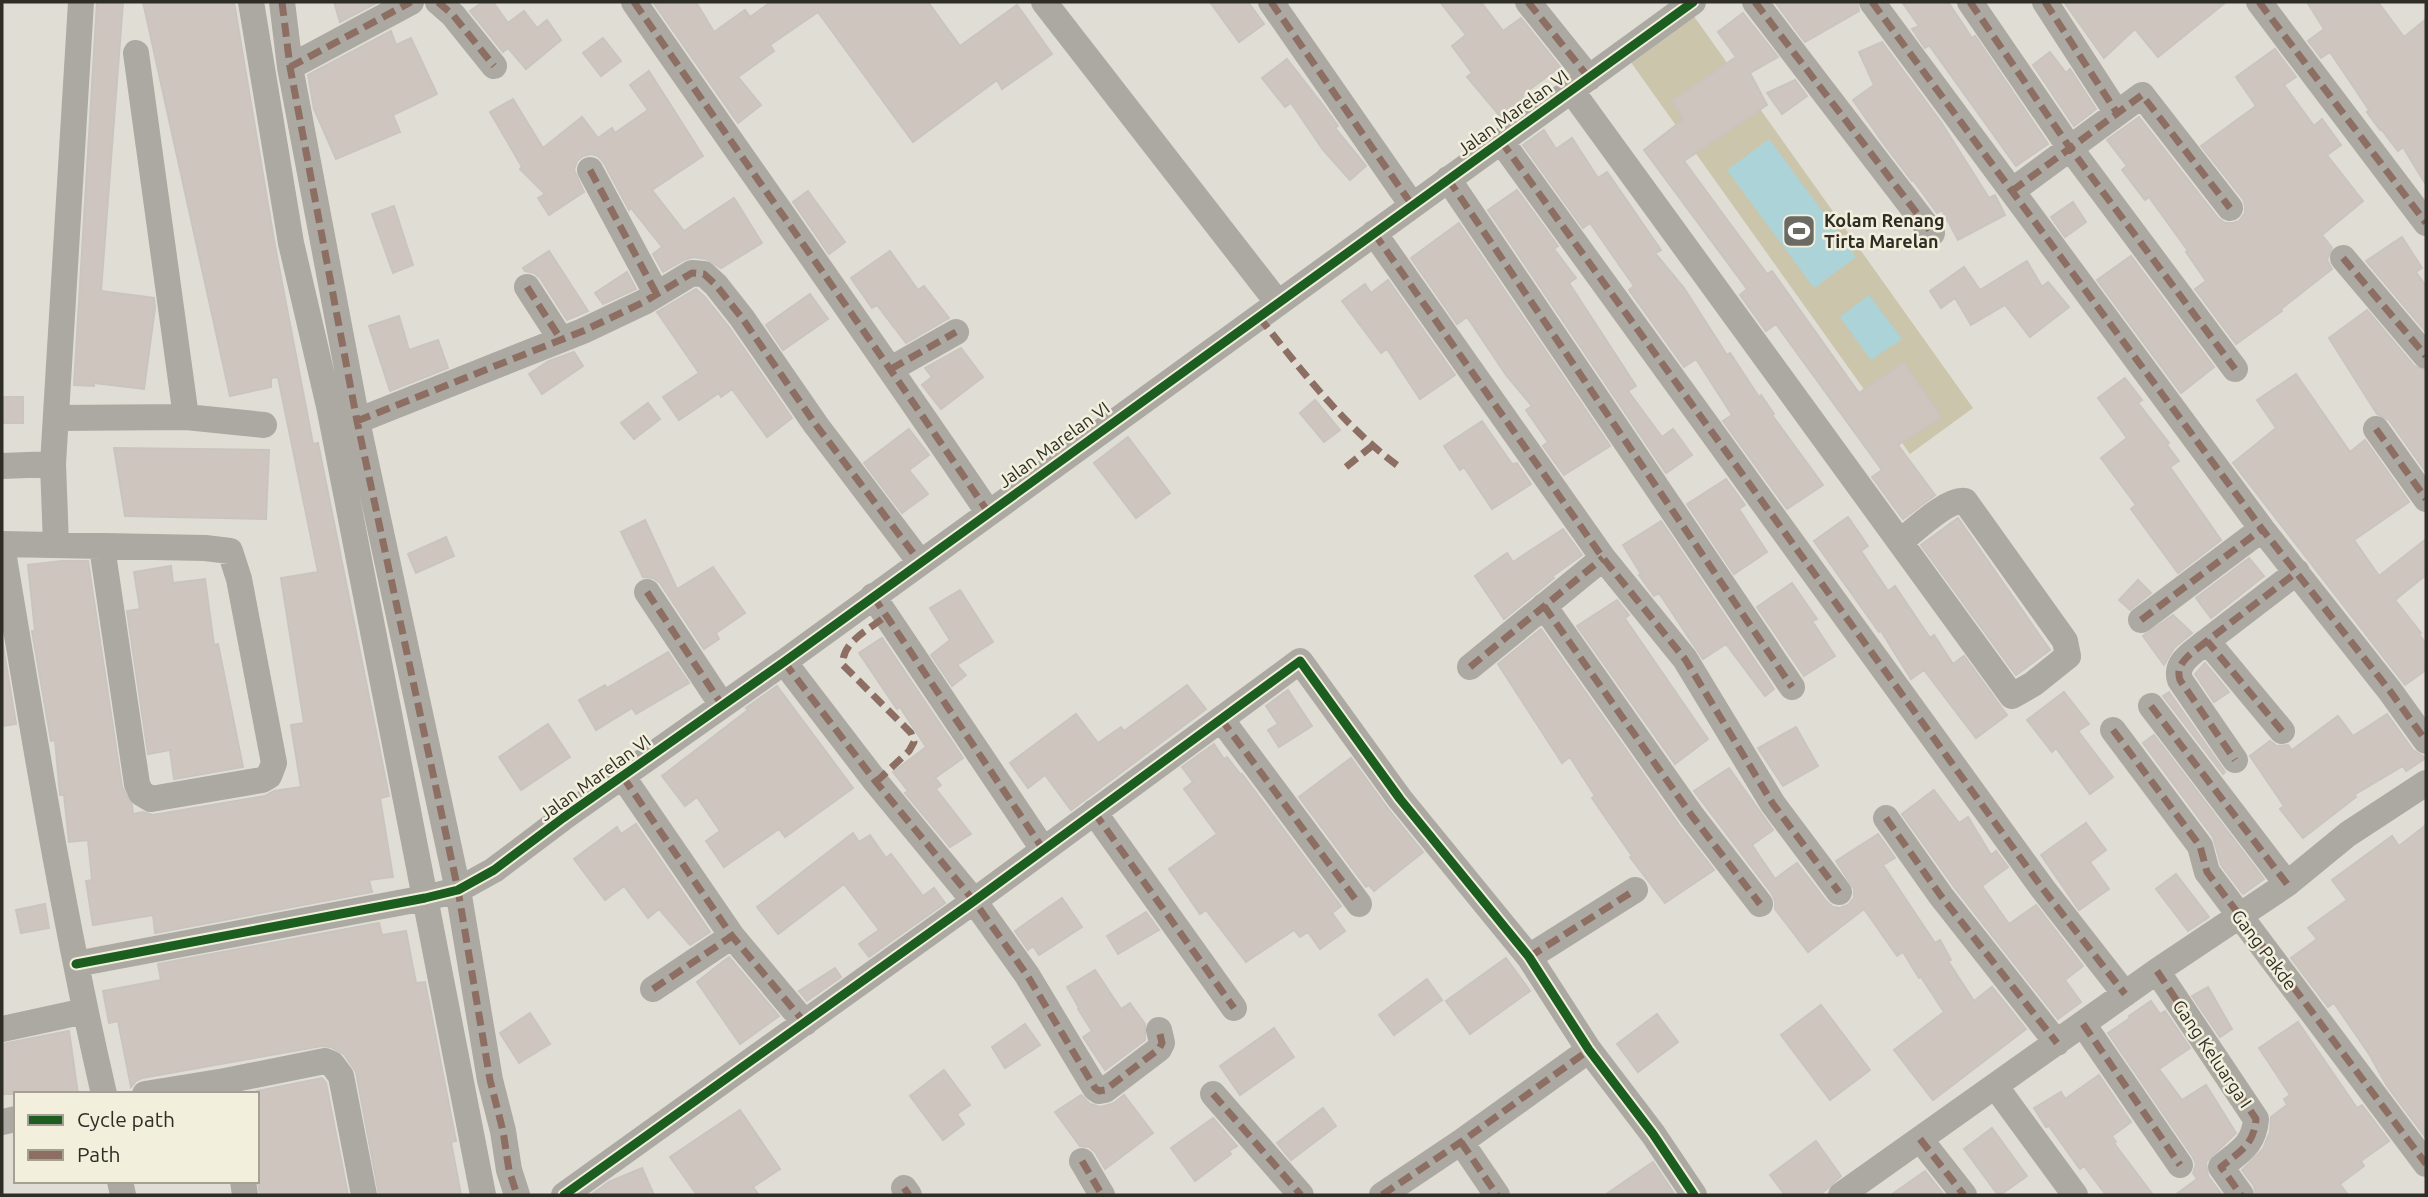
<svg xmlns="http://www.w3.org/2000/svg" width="2428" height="1197" viewBox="0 0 2428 1197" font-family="Ubuntu,sans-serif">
  <rect width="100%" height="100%" fill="#e0ded4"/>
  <path fill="#cac5ab" d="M1688 8 1973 408 1910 454 1625 54Z"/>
  <path fill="#acd3d8" d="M1769 139 1856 257 1814 288 1727 170Z
    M1869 295 1902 339 1871 360 1840 317Z"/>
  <path fill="#cfc5bf" stroke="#c9c4bf" stroke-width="2" d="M97 2H123L101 291 154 298 155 308 144 389 94 383V386L74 385Z
    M143 2H234L275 246 313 444 318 443 389 796 380 798 393 877 369 880 372 892 155 933 153 915 93 925 86 881 92 880 88 840 69 842 64 795H60L55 740 51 741 32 631H35L28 565 62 561H88L122 787 132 805 133 814 143 812 153 815 265 796 274 791 301 787 291 725 304 723 281 578 318 572 278 377 271 378V387L230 396Z
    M334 2H378L340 22Z
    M483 2H493L508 23 524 11 537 28 547 20 561 40 526 69 508 48 503 52 470 11Z
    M653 2H696L714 32 745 10 750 17 771 2H928L960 46 1017 5 1052 54 1002 89 997 80 913 142 818 12 770 45 774 51 738 77 761 105 738 123Z
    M1210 2H1248L1264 24 1239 42Z
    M1440 2H1481L1503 31 1521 18 1560 67 1522 95 1527 103 1503 120 1467 77 1472 73 1452 46 1466 35Z
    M1775 2H1857L1859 11 1805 42Z
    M1902 2H1948L1972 38 1975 36 2048 144 2016 166 1929 45 1925 48 1912 29 1919 26Z
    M2064 2H2226L2158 57 2135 29 2104 58Z
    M2307 2H2378L2404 37 2426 19V185L2403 147 2398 151 2381 129 2380 130 2367 112 2369 110 2330 52 2321 58 2308 41 2324 29Z
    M1743 13 1778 57 1750 73 1767 105 1684 161 1767 274 1772 271 1859 393 1904 363 1941 417 1898 445 1935 495 1903 519 1872 477 1882 470 1776 324 1766 331 1740 295 1747 289 1644 150 1684 119 1672 101 1736 57 1718 32Z
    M391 31 396 45 411 38 437 94 393 115 400 132 336 159 314 109 308 75Z
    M603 38 621 61 601 76 583 53Z
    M1882 42 1941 122 1989 198 1995 195 2005 215 1958 240 1942 210 1937 213 1913 180 1912 181 1883 143 1853 100 1874 85 1859 52Z
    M2275 49 2296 77 2284 85 2314 126 2322 119 2341 145 2327 155 2363 201 2322 235 2332 248 2327 260 2332 269 2281 309 2282 311 2236 344 2195 289 2206 281 2186 252 2188 251 2149 197 2145 200 2122 170 2127 166 2107 140 2139 117 2218 218 2225 223H2233L2239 221 2245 213V205L2243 199 2201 146 2256 106 2236 77Z
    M2050 52 2066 73 2070 69 2096 109 2074 126 2033 65Z
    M1287 59 1323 105 1338 126 1335 128 1366 166 1350 180 1323 150 1291 103 1285 107 1262 78Z
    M649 71 703 156 652 190 684 231 734 198 762 243 721 268 706 259 693 257 684 260 663 272 653 254 662 247 631 208 629 210 604 163 598 156 591 154 583 156 577 161 574 170 584 192 549 215 538 198 545 194 520 169 522 167 490 112 513 99 543 148 582 117 598 138 612 128 615 133 648 110 630 85Z
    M1795 80 1807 96 1782 114 1767 93Z
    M1544 130 1556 149 1572 138 1598 178 1607 172 1661 250 1655 253 1684 288 1727 355 1730 353 1759 397 1761 395 1774 414 1772 415 1823 485 1787 509 1723 421 1732 415 1696 359 1684 367 1629 290 1634 286 1590 223 1583 228 1523 145Z
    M1517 190 1558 246 1554 249 1576 278 1569 283 1636 386 1628 391 1662 437 1673 429 1692 455 1666 473 1488 210Z
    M808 191 845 242 829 254 793 202Z
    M2073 202 2086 222 2065 237 2051 217Z
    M394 206 413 265 393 273 372 214Z
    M1459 223 1610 446 1564 475 1543 446 1548 442 1526 410 1532 406 1506 375 1467 317 1457 324 1411 258Z
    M2402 237 2422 268 2416 272 2426 286V332L2366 261Z
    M549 251 588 311 567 320 540 278 534 273 525 271 523 268Z
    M890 251 918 290 924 286 949 318 906 343 877 305 872 308 851 278Z
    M2131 256 2214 367 2181 393 2097 280Z
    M2027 261 2042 287 2048 282 2069 307 2030 337 2005 305 1971 325 1955 298 1941 308 1930 291 1964 267 1980 290Z
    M627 272 636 289 603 304 595 293Z
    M1388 280 1455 375 1420 399 1387 349 1381 353 1342 301 1365 284 1371 293Z
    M696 289 704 296 729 327 792 418 767 437 732 389 721 397 719 393 679 420 663 397 699 373 657 312Z
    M810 294 828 319 783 350 766 325Z
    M2367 310 2414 366 2426 371V472L2389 420 2377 414 2329 338Z
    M399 316 409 350 438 340 448 368 390 391 369 326Z
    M961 348 983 377 941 409 922 385 932 377 925 368Z
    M574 352 583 366 542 394 529 374 549 361Z
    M2296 374 2350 452 2365 440 2409 502 2354 540 2379 576 2426 539V575L2395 600 2421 633 2419 634 2426 644V670L2405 685 2233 463 2276 428 2257 400Z
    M2125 378 2142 400 2138 403 2169 443 2167 445 2179 461 2170 467 2221 540 2178 573 2131 509 2136 505 2101 458 2127 438 2098 398Z
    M2 397H23V423H2Z
    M1315 400 1340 430 1324 442 1300 413Z
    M648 403 660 419 634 439 621 423Z
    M1482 421 1512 464 1517 463 1531 484 1492 509 1464 467 1460 470 1444 446Z
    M909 429 929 455 909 470 928 494 902 513 864 463Z
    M1128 437 1170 493 1136 518 1094 463Z
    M114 448 269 450 266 519 125 516Z
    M1726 479 1745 505 1739 509 1767 552 1734 574 1687 504Z
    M1848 517 1868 546 1861 551 1888 591 1895 586 1930 638 1934 635 1953 664 1964 656 2007 715 1976 738 1924 670 1911 679 1881 631 1879 632 1814 541Z
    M1958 518 2050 650 2016 675 1921 545Z
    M645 520 677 589 713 567 745 613 716 633 719 639 704 649 660 583 653 578 643 577 621 532Z
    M1661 521 1774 689 1765 696 1726 644 1703 659 1659 593 1654 596 1639 575 1641 574 1623 545Z
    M1563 529 1582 555 1553 576 1554 578 1504 619 1475 576 1507 553 1513 562Z
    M446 537 454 556 416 573 408 554Z
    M2249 558 2264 576 2211 618 2196 598Z
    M171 566 173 583 205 579 214 645 218 644 243 767 174 779 170 750 148 754 127 611 140 609 134 572Z
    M2138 580 2151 593 2130 610 2119 600Z
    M1792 583 1817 619 1812 621 1835 656 1804 676 1757 607Z
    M960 590 993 642 957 665 966 675 952 686 931 655 950 640 930 608Z
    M1617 600 1629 615 1625 618 1626 620 1708 739 1675 764 1577 626Z
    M2173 615 2192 633 2174 648 2164 665 2143 636Z
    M1541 629 1679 825 1714 870 1665 903 1630 857 1632 856 1592 798 1595 796 1570 757 1562 763 1498 664Z
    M882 638 963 758 935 778 941 785 936 789 971 834 950 847 905 793 908 791 893 772 926 747 900 707 897 709 859 653Z
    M2 639 16 724 2 726Z
    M668 652 689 683 636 714 632 708 596 730 579 700 605 685 607 688Z
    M2205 663 2229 692 2214 702 2195 674Z
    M1187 685 1206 709 1071 810 1045 775 1028 788 1010 763 1076 714 1098 743 1121 727 1124 731Z
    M777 686 853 788 785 837 779 829 724 867 706 841 720 831 697 797 685 806 662 776 748 710 746 708Z
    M1288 690 1312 726 1279 747 1268 730 1278 724 1266 706Z
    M2064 692 2089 724 2078 731 2113 777 2090 794 2056 748 2052 752 2027 720Z
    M2169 692 2225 772 2223 774 2163 696Z
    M2387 714 2413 750 2426 758 2406 771 2403 766 2354 795 2356 797 2303 838 2280 809 2284 806 2250 756 2270 741 2277 746 2288 745 2292 750 2338 716 2353 736Z
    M548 724 570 757 521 790 499 757Z
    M1796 727 1818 766 1783 786 1758 748Z
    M2154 735 2264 879 2243 894 2221 865 2213 837 2143 743Z
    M1214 744 1224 759 1227 757 1241 775 1242 774 1341 906 1332 913 1345 931 1320 949 1308 932 1300 937 1294 930 1246 962 1206 910 1200 914 1169 869 1217 834 1184 789 1193 782 1182 767Z
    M1351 758 1388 809 1423 852 1374 891 1369 885 1366 887 1299 797Z
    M1729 768 1773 830 1752 845 1775 879 1797 863 1827 902 1833 907 1840 908 1848 905 1854 898V889L1836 861 1878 834 1895 858 1883 865 1935 943 1940 940 1951 960 1948 961 1974 1001 1992 987 2026 1029 1933 1100 1894 1050 1944 1012 1921 977 1919 978 1903 952 1897 956 1864 909 1808 952 1775 909V901L1772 894 1694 791Z
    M1934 790 1959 823 1968 817 1991 855 1996 851 2008 867 1982 886 2009 924 2036 905 2083 966 2065 980 2081 1002 2058 1019 1954 887 1902 814Z
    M2086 823 2106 850 2090 862 2109 889 2079 910 2041 855Z
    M636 824 710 932 690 945 659 909 648 918 624 886 605 900 574 859 617 827 621 834Z
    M2426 825V1138L2387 1086 2369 1054 2334 1003 2328 1007 2291 958 2317 939 2308 928 2347 900 2332 880 2392 836 2399 846Z
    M853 833 859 842 870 835 886 858 891 854 923 896 934 888 945 903 869 957 859 944 879 930 844 884 778 934 757 907Z
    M2176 874 2209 917 2188 931 2156 889Z
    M1062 898 1082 927 1039 955 1033 946 1028 950 1015 931Z
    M45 904 49 928 21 933 16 910Z
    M1146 912 1159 930 1118 954 1107 936Z
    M379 923 382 935 406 931 416 983 425 982 456 1141 451 1142 461 1195H379L356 1072 344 1054 331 1047 322 1046 142 1078 136 1081 131 1087 118 1021 109 1023 103 991 161 980 158 964Z
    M729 957 779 1016 740 1044 697 982Z
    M1506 958 1530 991 1470 1034 1446 1001Z
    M835 968 841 977 807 1001 799 991Z
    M1095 970 1121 1009 1130 1003 1145 1024V1040L1105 1070 1083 1037 1092 1031 1078 1009 1079 1008 1067 987Z
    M1427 979 1442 1000 1394 1035 1379 1015Z
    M2208 987 2232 1029 2220 1037 2192 996Z
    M2151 1001 2160 1014 2165 1011 2190 1048 2159 1069 2182 1100 2206 1085 2236 1133 2206 1162 2208 1176 2222 1195H2175L2197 1179 2193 1173 2196 1164 2193 1157 2108 1033 2130 1018 2129 1016Z
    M1821 1005 1870 1070 1830 1100 1781 1035Z
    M530 1013 550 1044 519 1063 500 1033Z
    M1657 1014 1678 1042 1638 1072 1617 1044Z
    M2298 1022 2357 1108 2362 1105 2389 1141 2361 1161 2364 1166 2340 1184 2348 1195H2256L2254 1186 2242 1170 2263 1149 2270 1132 2271 1117 2287 1105 2284 1099 2290 1095 2259 1048Z
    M1025 1024 1040 1045 1005 1068 992 1047Z
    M1274 1028 1294 1057 1240 1095 1220 1066Z
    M69 1031 78 1094H2V1044Z
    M944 1070 970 1105 957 1114 964 1124 943 1140 910 1096Z
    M2099 1075 2131 1122 2112 1136 2116 1142 2114 1143 2153 1195H2106L2084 1166 2080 1169 2049 1126 2046 1127 2034 1108 2061 1092 2065 1099Z
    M322 1078 326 1083 348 1195H260L257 1175V1091Z
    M1081 1095 1090 1104 1101 1107 1114 1103 1124 1095 1153 1133 1105 1169 1095 1152 1089 1147 1080 1146 1055 1112Z
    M1323 1108 1336 1126 1291 1160 1277 1143Z
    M740 1110 780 1169 753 1187 759 1195H697L670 1157Z
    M1213 1118 1237 1146 1229 1151 1231 1154 1195 1181 1171 1148Z
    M1992 1128 2027 1176 2000 1195H1998L1964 1149Z
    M1816 1141 1841 1176 1820 1195H1785L1770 1175Z
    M1653 1162 1675 1195H1605Z
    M642 1168 654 1195H591L609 1182Z
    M1925 1171 1944 1195H1891Z"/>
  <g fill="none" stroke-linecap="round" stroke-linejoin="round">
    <path stroke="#aca8a2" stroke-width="26" d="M251 2 291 243 329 406 483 1195
      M282 2 290 67 357 421 458 890 490 1080 503 1131 509 1170 517 1195
      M438 2 453 15 494 66
      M634 2C752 172 872 341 988 512
      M1044 2 1278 303
      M1271 2 1412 205
      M1528 2 1589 78
      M1755 2 1932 233
      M1872 2 2262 529 2390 691 2426 741
      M1970 2 2070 148 2235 369
      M2045 2 2117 113
      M2259 2 2426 223
      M290 67 411 2
      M1571 90 2012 696 2033 684 2068 656 2065 641 1965 501C1948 498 1914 531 1900 542
      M1501 141 2043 889 2125 994
      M590 170 656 293
      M1448 179 1792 687
      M2012 191 2142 95 2230 208
      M1374 233 1603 558 1685 659 1773 804 1839 892
      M2343 258 2426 356
      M527 287 560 338
      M891 369 956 332
      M186 417 264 425
      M56 418 186 417 136 53
      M357 421 583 331 644 302 692 273 704 274 716 285 742 318 816 425 920 562
      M2376 429 2426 499
      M53 464 56 545
      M2 466 53 464 81 2
      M2 544 205 548 230 551 239 579 274 763 269 776 262 780 151 799 141 793 137 784 102 547
      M2 546C33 729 62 913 104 1094
      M647 592 722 705
      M873 596 1043 849
      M1544 606 1692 816 1760 904
      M2141 620 2262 529
      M2207 641C2194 652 2174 662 2180 680L2235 760
      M784 662 876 782 974 901 1027 975 1095 1088 1099 1091 1105 1090 1159 1049 1162 1043 1159 1030
      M1470 667 1603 558
      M2151 706 2287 884
      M1221 719 1359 904
      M2113 730 2200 846 2207 872 2426 1164
      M2282 731 2207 641 2297 572
      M623 777 732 936 805 1023
      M1094 812 1234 1008
      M1886 818 1941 896 2057 1043
      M1529 957 1635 890
      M76 964 425 898 458 890 494 870 563 818 784 662 1693 2
      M2157 971 2256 1119C2254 1145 2240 1151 2221 1167L2241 1195
      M653 989 732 936
      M2083 1024 2180 1165
      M2 1029 85 1011
      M1996 1087 2075 1195
      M145 1094 225 1081 325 1061 332 1064 341 1076 364 1195
      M1213 1094 1301 1195
      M2 1122 16 1119
      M1920 1139 1964 1195
      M1461 1142 1497 1195
      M1082 1161 1102 1195
      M120 1181 123 1195
      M243 1181 245 1195
      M904 1188 909 1195
      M564 1195 974 901 1300 661 1400 799 1529 957 1589 1050 1653 1134 1694 1195
      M1382 1195 1461 1142 1589 1050
      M1841 1195 2157 971 2287 884 2348 834 2426 783"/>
    <path stroke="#8d6e63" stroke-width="7" stroke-dasharray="14 7" stroke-linecap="butt" d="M282 2 290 67 357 421 458 890 490 1080 503 1131 509 1170 517 1195
      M438 2 453 15 494 66
      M634 2C752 172 872 341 988 512
      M1271 2 1412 205
      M1528 2 1589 78
      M1755 2 1932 233
      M1872 2 2262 529 2390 691 2426 741
      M1970 2 2070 148 2235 369
      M2045 2 2117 113
      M2259 2 2426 223
      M290 67 411 2
      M1501 141 2043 889 2125 994
      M590 170 656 293
      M1448 179 1792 687
      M2012 191 2142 95 2230 208
      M1374 233 1603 558 1685 659 1773 804 1839 892
      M2343 258 2426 356
      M527 287 560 338
      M1259 317C1301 370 1343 425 1398 466
      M891 369 956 332
      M357 421 583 331 644 302 692 273 704 274 716 285 742 318 816 425 920 562
      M2376 429 2426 499
      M1346 467 1372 446
      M647 592 722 705
      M873 596 1043 849
      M1544 606 1692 816 1760 904
      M2141 620 2262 529
      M2207 641C2194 652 2174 662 2180 680L2235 760
      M784 662 876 782 974 901 1027 975 1095 1088 1099 1091 1105 1090 1159 1049 1162 1043 1159 1030
      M1470 667 1603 558
      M2151 706 2287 884
      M1221 719 1359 904
      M2113 730 2200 846 2207 872 2426 1164
      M2282 731 2207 641 2297 572
      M623 777 732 936 805 1023
      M876 782 909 751 914 742 911 733 843 665C841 642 870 629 886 616
      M1094 812 1234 1008
      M1886 818 1941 896 2057 1043
      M1529 957 1635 890
      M2157 971 2256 1119C2254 1145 2240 1151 2221 1167L2241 1195
      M653 989 732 936
      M2083 1024 2180 1165
      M1213 1094 1301 1195
      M1920 1139 1964 1195
      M1461 1142 1497 1195
      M1082 1161 1102 1195
      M904 1188 909 1195
      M1382 1195 1461 1142 1589 1050"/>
    <defs>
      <path id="cycleway" d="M76 964 425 898 458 890 494 870 563 818 784 662 1693 2
        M564 1195 974 901 1300 661 1400 799 1529 957 1589 1050 1653 1134 1694 1195"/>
    </defs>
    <use href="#cycleway" stroke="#f2efdc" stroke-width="13"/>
    <use href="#cycleway" stroke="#1b5e20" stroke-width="9"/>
  </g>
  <defs>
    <symbol id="stadium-square" viewBox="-11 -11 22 22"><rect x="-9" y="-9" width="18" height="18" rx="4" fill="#6c6b63" stroke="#f2efdc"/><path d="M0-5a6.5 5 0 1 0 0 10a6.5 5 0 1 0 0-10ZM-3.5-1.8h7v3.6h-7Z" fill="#fff"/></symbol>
  </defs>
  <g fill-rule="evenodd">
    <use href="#stadium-square" x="1780" y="212" width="38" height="38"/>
  </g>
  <g text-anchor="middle" stroke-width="5" stroke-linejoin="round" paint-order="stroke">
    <g font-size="18" fill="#2e2d26" stroke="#f2efdc">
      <text transform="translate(1513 113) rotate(-36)" y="6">Jalan Marelan VI</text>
      <text transform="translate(1054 445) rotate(-36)" y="6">Jalan Marelan VI</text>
      <text transform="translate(595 778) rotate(-36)" y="6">Jalan Marelan VI</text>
      <text transform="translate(2264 950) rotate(53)" y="6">Gang Pakde</text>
      <text transform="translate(2212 1054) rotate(56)" y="6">Gang Keluarga I</text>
    </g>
    <g font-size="18" font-weight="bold" fill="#2e2d26" stroke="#f2efdc" text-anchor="start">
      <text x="1824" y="227">Kolam Renang<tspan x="1824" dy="21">Tirta Marelan</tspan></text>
    </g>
  </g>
  <rect width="2428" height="1197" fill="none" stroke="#2e2d26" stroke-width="7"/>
  <rect x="14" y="1092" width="245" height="91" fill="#f2efdc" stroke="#a4a193" stroke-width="2"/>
  <rect x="28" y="1115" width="35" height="10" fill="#1b5e20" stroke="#a4a193" stroke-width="2"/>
  <text x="77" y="1127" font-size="21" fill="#2e2d26">Cycle path</text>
  <rect x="28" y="1150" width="35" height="10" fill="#8d6e63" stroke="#a4a193" stroke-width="2"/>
  <text x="77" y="1162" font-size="21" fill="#2e2d26">Path</text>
</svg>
